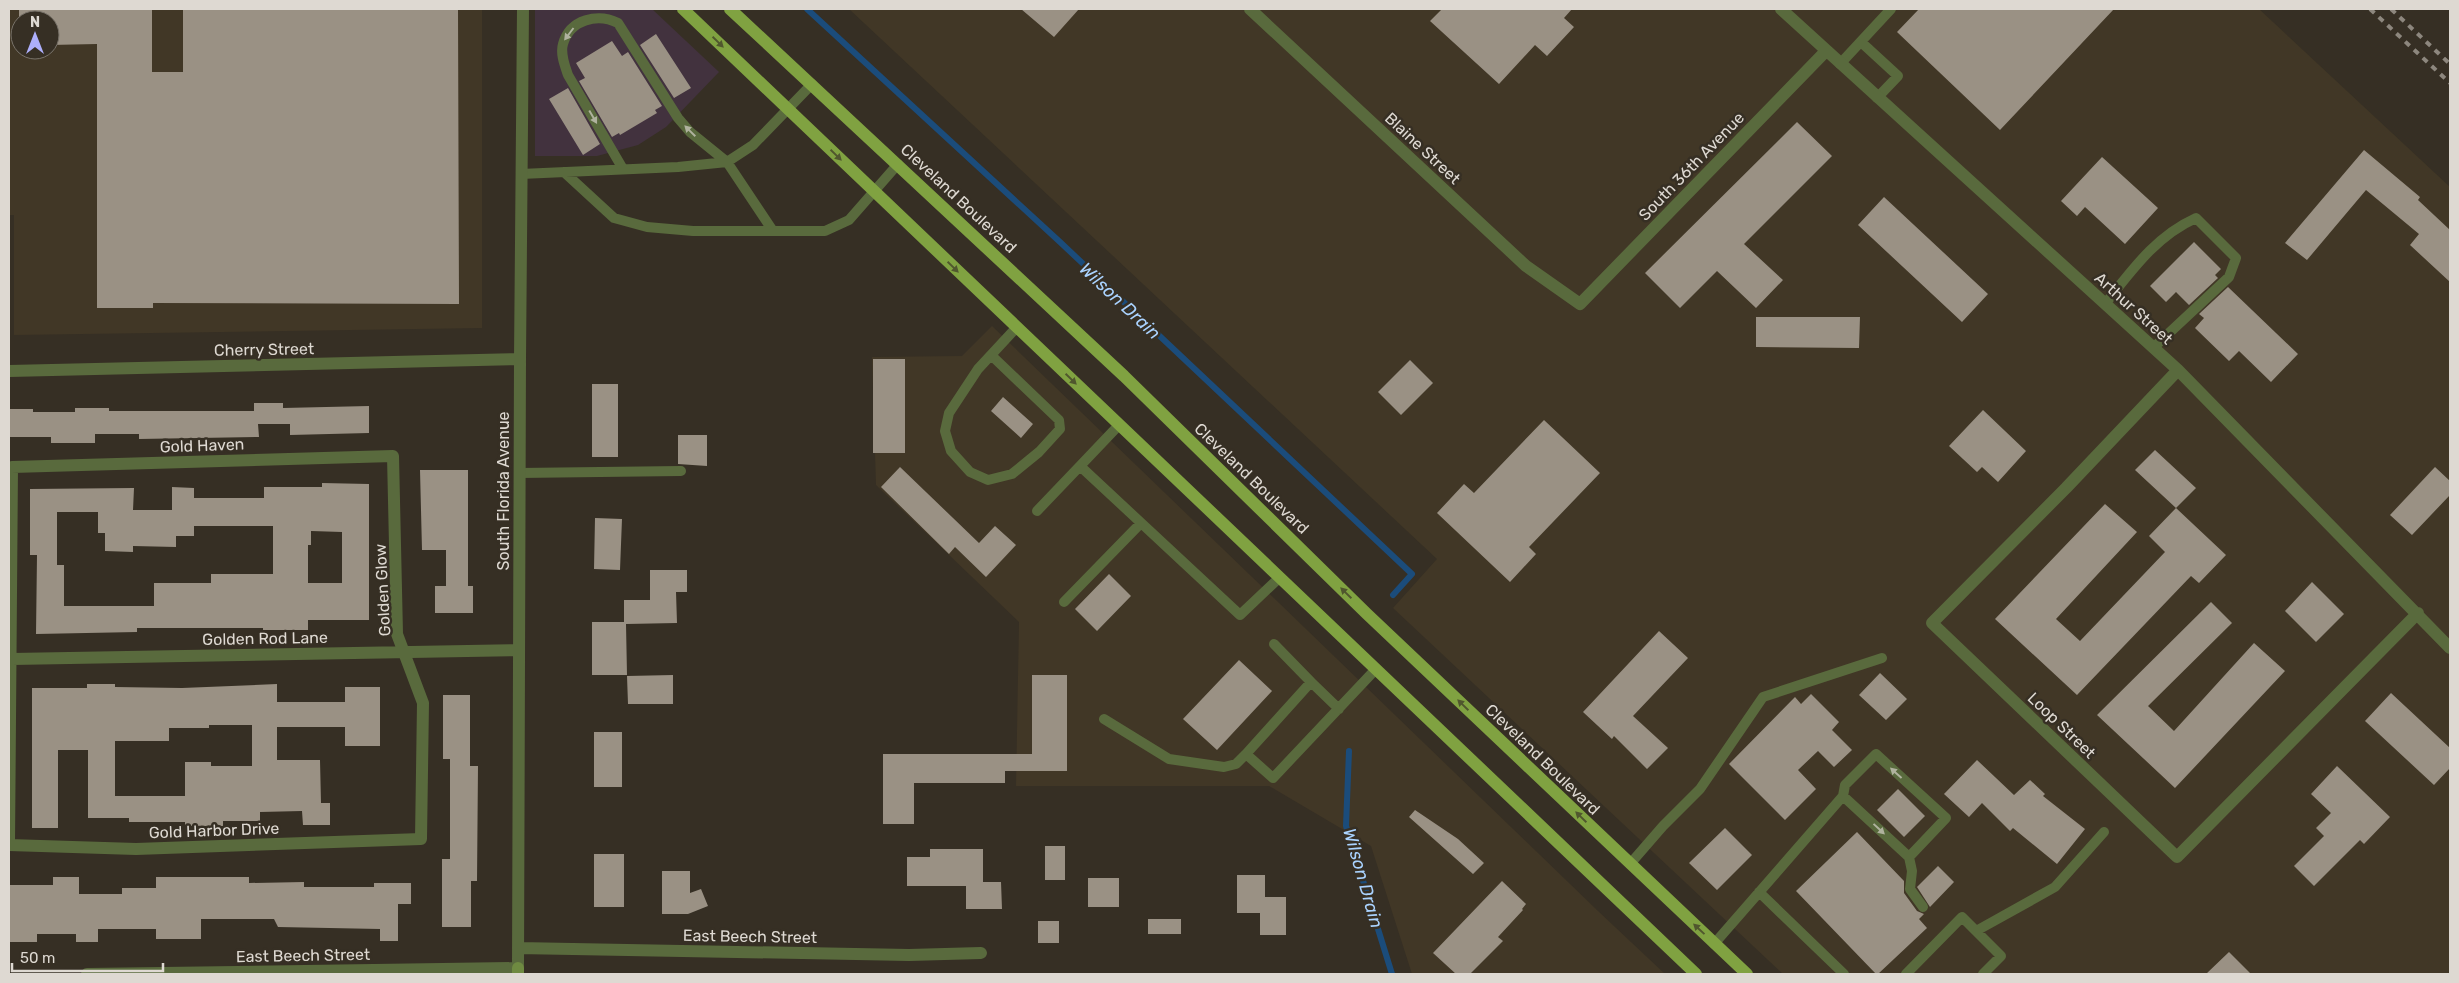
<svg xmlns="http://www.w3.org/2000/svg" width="2459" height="983" viewBox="0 0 2459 983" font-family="Rubik,sans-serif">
  <rect width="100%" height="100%" fill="#362f24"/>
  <path fill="#42323e" d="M535 9H652L719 72 666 127 638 145 597 156H535Z"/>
  <path fill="#413726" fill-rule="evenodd" d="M9 9H482V328L14 335V215H9ZM20 20H50V50H20Z
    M849 9H2259L2450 187V974H1783L1393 608 1437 559Z
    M992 326 1598 911 1665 974H1412L1371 846 1269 786H1016L1019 622 876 485 872 357 962 356Z"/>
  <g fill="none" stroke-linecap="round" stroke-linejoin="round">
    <path stroke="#1b4c7b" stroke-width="6" d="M807 9 1060 242 1412 574 1393 595
      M1349 751 1346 826 1392 974"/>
  </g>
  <path fill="#9a9184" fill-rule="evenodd" d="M19 9H152V72H183V9H458L459 304 153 303V308H97V44L50 45V20H20L19 45Z
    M1021 9H1079L1054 37Z
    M1442 9H1572L1564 18 1574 27 1547 56 1535 45 1499 84 1430 21Z
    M1919 9H2114L2000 130 1897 32Z
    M656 34 691 88 674 98 640 45Z
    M612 41 622 56 628 52 662 106 655 110 657 113 620 135 619 133 612 137 579 81 585 78 576 63Z
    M568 88 600 144 583 155 549 99Z
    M1797 122 1832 156 1744 244 1783 280 1756 308 1717 271 1680 308 1645 273Z
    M2364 150 2420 197 2418 200 2450 230V282L2410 245 2419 234 2366 190 2307 260 2285 243Z
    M2102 157 2158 208 2125 244 2085 207 2077 216 2061 201Z
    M1884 197 1988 294 1962 322 1858 225Z
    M2194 242 2221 269 2215 275 2218 278 2189 305 2176 292 2166 302 2150 286Z
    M2228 287 2298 354 2271 382 2239 351 2229 361 2195 328 2204 318 2199 314Z
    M1756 317H1860L1859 348 1756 347Z
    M873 359H905V453H873Z
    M1410 360 1433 383 1401 415 1378 392Z
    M592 384H618V457H592Z
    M1003 397 1033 424 1021 438 991 411Z
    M254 403H283V408L369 406V433L290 435V424H258L259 437 139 439V434H95V443H51V437H9V409H33V412H75V408H109V411H254Z
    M1983 410 2026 451 1998 482 1982 467 1977 472 1949 446Z
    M1544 420 1600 473 1529 547 1536 554 1510 582 1437 513 1464 484 1474 493Z
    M678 435H707V466L678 464Z
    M2155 450 2196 488 2176 508 2226 555 2199 583 2191 576 2077 695 1995 619 2105 504 2137 532 2056 619 2080 641 2165 552 2149 536 2176 508 2135 470Z
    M900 467 979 543 995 526 1016 545 986 577 955 547 949 554 881 487Z
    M2435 467 2450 481V495L2412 535 2390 515Z
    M420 470H468V586H473V613H435V586H446V550H422Z
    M322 483 369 484V620H308V630H263V628H137V632L36 634 37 555H30V489L134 488 133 510H172V487L194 488V498H264V487H322ZM57 512H98V533H105V551L133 552V546L176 547V536H194V526H273V574H211V583H154V606H64V565H57ZM311 531 342 532V583H308V545H311Z
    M595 518 622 519 620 570 594 569Z
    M650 570H687V592H676L677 623 626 624 627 675H592V622H624V600H650Z
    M1109 574 1131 596 1097 631 1075 609Z
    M2312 582 2344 614 2316 642 2285 611Z
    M2211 602 2232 623 2148 706 2174 731 2254 643 2285 671 2175 788 2097 715Z
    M1659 631 1688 658 1633 716 1668 748 1647 769 1614 736 1612 739 1583 712Z
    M1239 660 1272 691 1217 750 1183 719Z
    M1880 673 1907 699 1886 720 1859 695Z
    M673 675V704H628L627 676Z
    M1032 675H1067V771H1005V783H914V824H883V754H1032Z
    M87 684H115V687L182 688 277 684V702H345V687H380V746H345V727H277V760H320L321 803H330V825H303L302 811 260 812V821H223V826H185V822H129V818H88V750H58V828H32V688H87ZM209 725H252V766H211V762H185V796H115V741H169V728H209Z
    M2391 693 2450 748V768L2434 785 2365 721Z
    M1811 694 1839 722 1832 730 1852 750 1834 767 1818 751 1798 770 1816 789 1785 820 1729 764 1795 697 1801 704Z
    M443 695H470V766H478L477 881H471V927H442V859H450V759H443Z
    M594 732H622V787H594Z
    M1977 760 2014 795 2030 780 2045 794 2043 796 2085 829 2057 864 2013 828 2010 831 1982 803 1969 817 1944 794Z
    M2337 766 2390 817 2364 844 2360 840 2314 886 2294 866 2324 836 2316 828 2331 813 2311 794Z
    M1898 789 1925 816 1904 837 1877 810Z
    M1415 810 1458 839 1484 863 1473 874 1409 817Z
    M1725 828 1752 855 1717 890 1689 863Z
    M1857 832 1904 881V893L1917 911 1924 914 1919 919 1927 928 1878 974H1876L1796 891Z
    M1045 846H1065V880H1045Z
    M930 849H983V882H1001L1002 909H966V886H907V857H930Z
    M594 854H624V907H594Z
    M1938 866 1954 882 1930 907 1917 887Z
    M662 871H690V893L701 889 708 906 688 914H662Z
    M1237 875H1265V897H1286V935H1260V913H1237Z
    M53 877H79V894H122V888H156V877H249V883L304 882V887H374V883H411V904H398V941H380V929L278 927 274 919H201V939H156V929H98V942H76V934H37V942H9V885H53Z
    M1088 878H1119V907H1088Z
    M1502 881 1526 904 1522 909 1523 910 1498 937 1503 941 1470 974H1456L1433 953Z
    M1148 919H1181V934H1148Z
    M1038 921H1059V943H1038Z
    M2229 952 2251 974H2206Z"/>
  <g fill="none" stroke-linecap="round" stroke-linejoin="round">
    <path stroke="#596a3d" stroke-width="10" d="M1861 42 1898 76 1877 98
      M1840 64 1891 9
      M623 169 568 75C565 66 560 54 563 44 570 19 598 13 618 23L678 118 690 132 727 162 773 231
      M564 172 614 218 647 227 693 231H825L849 220 898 164
      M521 174 678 167 727 162 753 145 812 84
      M2105 304C2132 270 2156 236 2196 218L2236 258 2229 277 2153 348
      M991 355 1059 420 1060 429 1039 452 1012 474 988 480 970 472 951 451 945 431 949 413 978 369 1017 327
      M1119 425 1080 466 1240 615 1279 578
      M519 473 681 471
      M1037 511 1080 466
      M1064 602 1140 524
      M1274 644 1311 682 1246 754 1273 778 1375 670
      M1311 682 1339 709
      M1104 719 1169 759 1224 767 1236 764 1246 754
      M1909 857 1912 871 1910 889 1923 907
      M1630 864 1663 826 1700 789 1763 697 1882 658
      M1759 892 1844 974
      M1976 931 2001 956 1983 974
      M1714 944 1843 796 1845 785 1876 754 1946 818 1909 857 1843 796
      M1906 974 1962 917 1976 931 2055 887 2104 832"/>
    <path stroke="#596a3d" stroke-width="12" d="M1250 9 1526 266 1580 304 1825 52
      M1781 9 2178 370 2450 648
      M2178 370 2066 488 1932 623 2177 857 2418 613
      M9 371 520 359
      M393 456 397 634 423 703 421 839 136 849 9 845 12 467Z
      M12 659 519 650
      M518 948 909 955 981 953
      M87 974 518 968 520 359 523 9"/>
    <path stroke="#6f8a41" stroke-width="12" d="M518 968V974"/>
    <path stroke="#80a241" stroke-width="12" d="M683 9 1696 974
      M730 9 1124 376 1367 614 1747 974"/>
    <path stroke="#8d877e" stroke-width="4" stroke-dasharray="6 6" stroke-linecap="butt" d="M2370 9 2450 83
      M2391 9 2450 64"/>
  </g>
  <defs><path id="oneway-solid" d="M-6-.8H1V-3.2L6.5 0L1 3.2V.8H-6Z" transform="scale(1.25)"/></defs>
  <g fill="#afb29e">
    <use href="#oneway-solid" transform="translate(569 34) rotate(127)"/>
    <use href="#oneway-solid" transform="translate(593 117) rotate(60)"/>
    <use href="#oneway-solid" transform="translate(690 131) rotate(-135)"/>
    <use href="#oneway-solid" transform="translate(1896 773) rotate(-138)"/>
    <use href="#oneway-solid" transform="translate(1879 829) rotate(43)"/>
  </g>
  <g fill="#50572e">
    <use href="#oneway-solid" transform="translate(718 42) rotate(44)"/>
    <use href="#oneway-solid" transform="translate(836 155) rotate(44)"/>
    <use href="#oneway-solid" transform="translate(953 267) rotate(44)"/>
    <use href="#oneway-solid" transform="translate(1071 379) rotate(44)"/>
    <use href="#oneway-solid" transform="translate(1346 593) rotate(-136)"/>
    <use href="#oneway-solid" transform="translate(1463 705) rotate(-136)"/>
    <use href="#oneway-solid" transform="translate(1581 817) rotate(-136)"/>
    <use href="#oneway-solid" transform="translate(1699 929) rotate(-137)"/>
  </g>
  <g text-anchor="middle" stroke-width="5" stroke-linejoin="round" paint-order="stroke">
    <g font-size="16" fill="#ded9d2" stroke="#362f24">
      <text transform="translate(1423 148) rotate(43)" y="6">Blaine Street</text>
      <text transform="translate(1691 166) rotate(-46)" y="6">South 36th Avenue</text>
      <text transform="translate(959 198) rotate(43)" y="6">Cleveland Boulevard</text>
      <text transform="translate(2134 308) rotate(42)" y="6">Arthur Street</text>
      <text transform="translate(264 349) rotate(-1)" y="6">Cherry Street</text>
      <text transform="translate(202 445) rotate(-2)" y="6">Gold Haven</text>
      <text transform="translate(1252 478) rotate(44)" y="6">Cleveland Boulevard</text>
      <text transform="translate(503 491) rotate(-90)" y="6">South Florida Avenue</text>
      <text transform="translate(382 590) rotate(-93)" y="6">Golden Glow</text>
      <text transform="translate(265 638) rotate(-1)" y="6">Golden Rod Lane</text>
      <text transform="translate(2062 725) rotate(44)" y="6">Loop Street</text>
      <text transform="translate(1543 759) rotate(44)" y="6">Cleveland Boulevard</text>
      <text transform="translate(214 830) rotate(-2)" y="6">Gold Harbor Drive</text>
      <text transform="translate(750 936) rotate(1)" y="6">East Beech Street</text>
      <text transform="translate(303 955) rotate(-1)" y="6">East Beech Street</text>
    </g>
    <g font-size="18" font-style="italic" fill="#aad3ff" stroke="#362f24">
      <text transform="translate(1120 301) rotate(43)" y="6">Wilson Drain</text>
      <text transform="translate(1363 878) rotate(74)" y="6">Wilson Drain</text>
    </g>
  </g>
  <rect width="2459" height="983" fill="none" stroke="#ded9d2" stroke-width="20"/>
  <g transform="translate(35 35)"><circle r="24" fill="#362f24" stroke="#79736a"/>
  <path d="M0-4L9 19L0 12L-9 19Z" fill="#adaffb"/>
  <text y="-8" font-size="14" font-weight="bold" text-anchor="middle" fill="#ded9d2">N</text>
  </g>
  <path d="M12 963v8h151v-8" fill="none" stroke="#ded9d2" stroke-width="2.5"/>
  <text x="20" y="963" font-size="15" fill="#ded9d2" stroke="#362f24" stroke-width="4" paint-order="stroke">50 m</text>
</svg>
